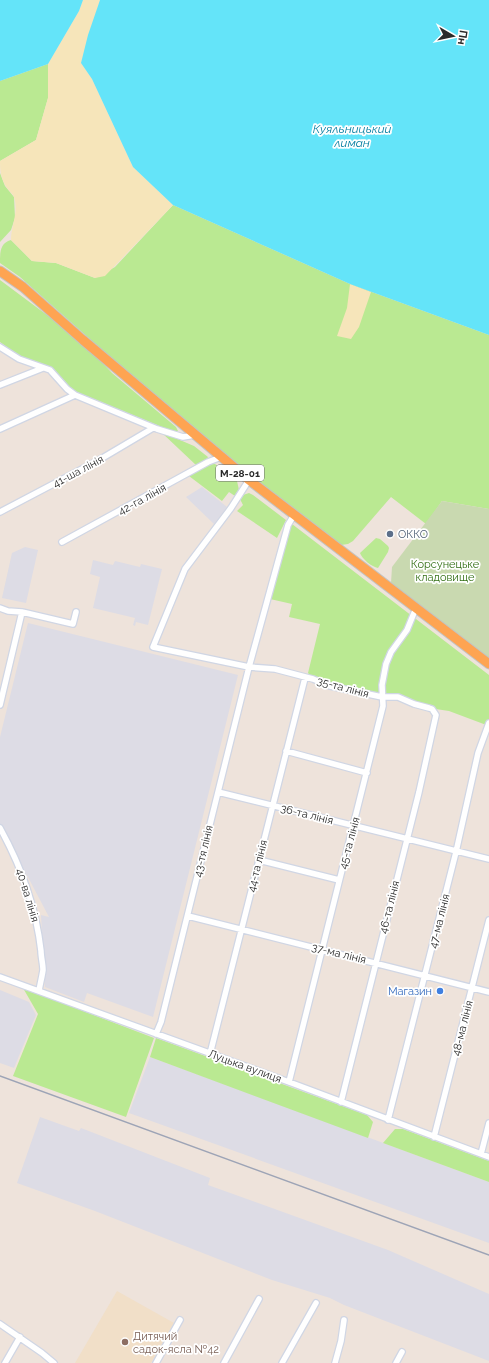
<svg xmlns="http://www.w3.org/2000/svg" width="489" height="1363" viewBox="0 0 489 1363" font-family="Raleway,sans-serif">
  <rect width="100%" height="100%" fill="#eee3db"/>
  <path fill="#dddce5" d="M202 487 227 507 214 524 186 497Z
    M25 547 38 550 26 603 2 598 12 553Z
    M93 560 113 565 115 561 140 567 141 564 162 569 148 625 136 622 135 626 133 625 135 618 93 608 100 577 90 574Z
    M28 623 238 675 153 1017 87 993 84 1002 45 987 41 915 49 917 0 824V737Z
    M0 990 29 1002 36 1015 14 1068 0 1063Z
    M150 1057 489 1182V1243L129 1113Z
    M40 1117 79 1131 81 1128 210 1178 208 1185 388 1250 489 1294V1361L344 1305 330 1298 272 1280 95 1211 17 1183Z"/>
  <path fill="#f1dfc8" d="M117 1291 174 1323 151 1363H75Z"/>
  <path fill="#bae992" d="M48 64V98L36 140 0 161V81Z
    M0 173 5 186 14 197 15 218 11 230 0 242Z
    M173 205 350 284 489 335V509L442 501 426 524 391 497 353 541 348 544 341 545 249 475 135 379 20 277 0 263C0 252 0 243 11 240L32 261 56 263 95 278 115 267Z
    M0 280 55 321 97 357 112 373 176 427 178 431 174 432 74 391 48 366 19 356 0 342Z
    M161 432 194 446 208 457 206 461 197 466Z
    M209 464H215L237 481 239 490 235 496 229 492 222 501 189 476Z
    M249 493 253 495 286 520 277 538 237 511 243 505 240 499 243 495Z
    M292 524 489 675V726L449 711 429 708 404 699 389 698 313 679 308 673 320 624 289 617 292 604 270 599 287 534Z
    M376 538 380 539 388 546 389 548 388 552 378 568C372 567 362 559 360 553Z
    M23 988 154 1038 126 1117 13 1076 38 1014Z
    M156 1038 367 1115 373 1122 368 1138 150 1057Z
    M395 1129H403L489 1161V1182L383 1143Z"/>
  <path fill="#f6e5ba" d="M83 0H100L81 63 92 79 133 167 173 205 105 276 95 278 56 263 32 261 11 240C11 226 19 212 14 197 13 194 9 191 7 188 1 179 0 171 0 161L36 140 48 98V64L79 11Z
    M350 284 371 292 359 327 351 339 337 336 347 308Z"/>
  <path fill="#c9d9b0" d="M442 501 489 509V662L391 583 392 567Z"/>
  <path fill="#64e4f9" d="M0 0H83L79 11 48 64 0 81Z
    M100 0H489V335L350 284 173 205 133 167 92 79 81 63 88 35Z"/>
  <g fill="none" stroke-linecap="round" stroke-linejoin="round">
    <defs>
      <path id="minor" d="M0 347 19 359 50 370 67 389 75 395 157 429 183 437 195 435
        M0 385 43 368
        M0 429 75 395
        M249 480 231 508 185 569 153 647 249 667 275 669 313 679 330 686 382 697H398L414 704 429 708 432 709 436 715 419 792 341 1102
        M0 512 99 460 153 428
        M62 542 208 462 221 457
        M0 608 8 611 22 612 73 624 76 612
        M0 705 22 612
        M286 751 367 773
        M218 792 489 859
        M0 828C21 866 36 907 41 951 41 957 43 964 43 970 42 977 40 984 39 991
        M259 860 339 880
        M188 916 489 992
        M0 977 289 1082 489 1157
        M156 1034 161 1022 249 667 288 525 294 515
        M210 1054 305 678
        M289 1082 383 706 382 685 386 664 391 652 407 630 416 608
        M388 1120 456 852 478 753 489 723
        M434 1137 489 920
        M481 1154 489 1123
        M0 1324 42 1353 54 1363
        M5 1363 20 1337
        M156 1363 180 1320
        M224 1363 259 1299
        M282 1363 316 1303
        M335 1363 341 1341 344 1320
        M396 1363 402 1352"/>
      <path id="trunk" d="M0 271 23 287 83 340 249 480 489 664"/>
    </defs>
    <use href="#minor" stroke="#d0d6e4" stroke-width="8"/>
    <use href="#trunk" stroke="#c3c3c3" stroke-width="11"/>
    <use href="#minor" stroke="#fff" stroke-width="5.5"/>
    <use href="#trunk" stroke="#fea452" stroke-width="9"/>
    <path stroke="#9da4b6" stroke-width="1.5" d="M0 1076 489 1255"/>
  </g>
  <circle fill="#5c6f8a" stroke="#fff" stroke-width="1.5" cx="390" cy="534" r="4"/>
  <circle fill="#3f7fe0" stroke="#fff" stroke-width="1.5" cx="440" cy="991" r="4"/>
  <circle fill="#8d6e63" stroke="#fff" stroke-width="1.5" cx="125" cy="1342" r="4"/>
  <g text-anchor="middle" stroke-width="3.5" stroke-linejoin="round" paint-order="stroke">
    <rect fill="#fff" stroke="#6a6a6a" stroke-width="1" x="216" y="465" width="48" height="16" rx="3"/>
    <g font-size="10" font-weight="bold" fill="#2a2a2a">
      <text x="240" y="477">М-28-01</text>
    </g>
    <g font-size="11" fill="#2a2a2a" stroke="#fff">
      <text transform="translate(78 471) rotate(-28)" y="4">41-ша лінія</text>
      <text transform="translate(142 499) rotate(-29)" y="4">42-га лінія</text>
      <text transform="translate(343 687) rotate(15)" y="4">35-та лінія</text>
      <text transform="translate(307 814) rotate(14)" y="4">36-та лінія</text>
      <text transform="translate(349 843) rotate(-75)" y="4">45-та лінія</text>
      <text transform="translate(203 851) rotate(-77)" y="4">43-тя лінія</text>
      <text transform="translate(257 866) rotate(-76)" y="4">44-та лінія</text>
      <text transform="translate(28 895) rotate(73)" y="4">40-ва лінія</text>
      <text transform="translate(389 907) rotate(-76)" y="4">46-та лінія</text>
      <text transform="translate(439 921) rotate(-76)" y="4">47-ма лінія</text>
      <text transform="translate(339 953) rotate(14)" y="4">37-ма лінія</text>
      <text transform="translate(462 1028) rotate(-76)" y="4">48-ма лінія</text>
      <text transform="translate(245 1066) rotate(20)" y="4">Луцька вулиця</text>
    </g>
    <g font-size="11" fill="#4e5e75" stroke="#fff" text-anchor="start">
      <text x="398" y="538">ОККО</text>
    </g>
    <g font-size="11" fill="#316e13" stroke="#fff">
      <text x="445" y="568">Корсунецьке<tspan x="445" dy="13">кладовище</tspan></text>
    </g>
    <g font-size="11" fill="#366cbe" stroke="#fff" text-anchor="end">
      <text x="432" y="995">Магазин</text>
    </g>
    <g font-size="11" fill="#785e54" stroke="#fff" text-anchor="start">
      <text x="133" y="1340">Дитячий<tspan x="133" dy="13">садок-ясла №42</tspan></text>
    </g>
    <g font-size="12" font-style="italic" fill="#027da0" stroke="#fff">
      <text x="352" y="133">Куяльницький<tspan x="352" dy="14">лиман</tspan></text>
    </g>
  </g>
  <g transform="translate(453 36) rotate(99)" stroke="#ffffff" stroke-width="3" paint-order="stroke">
  <path d="M0-3L7 15L0 10L-7 15Z" fill="#2a2a2a"/>
  <text y="-6" font-size="11" font-weight="bold" text-anchor="middle" fill="#2a2a2a">Пн</text>
  </g>
</svg>
